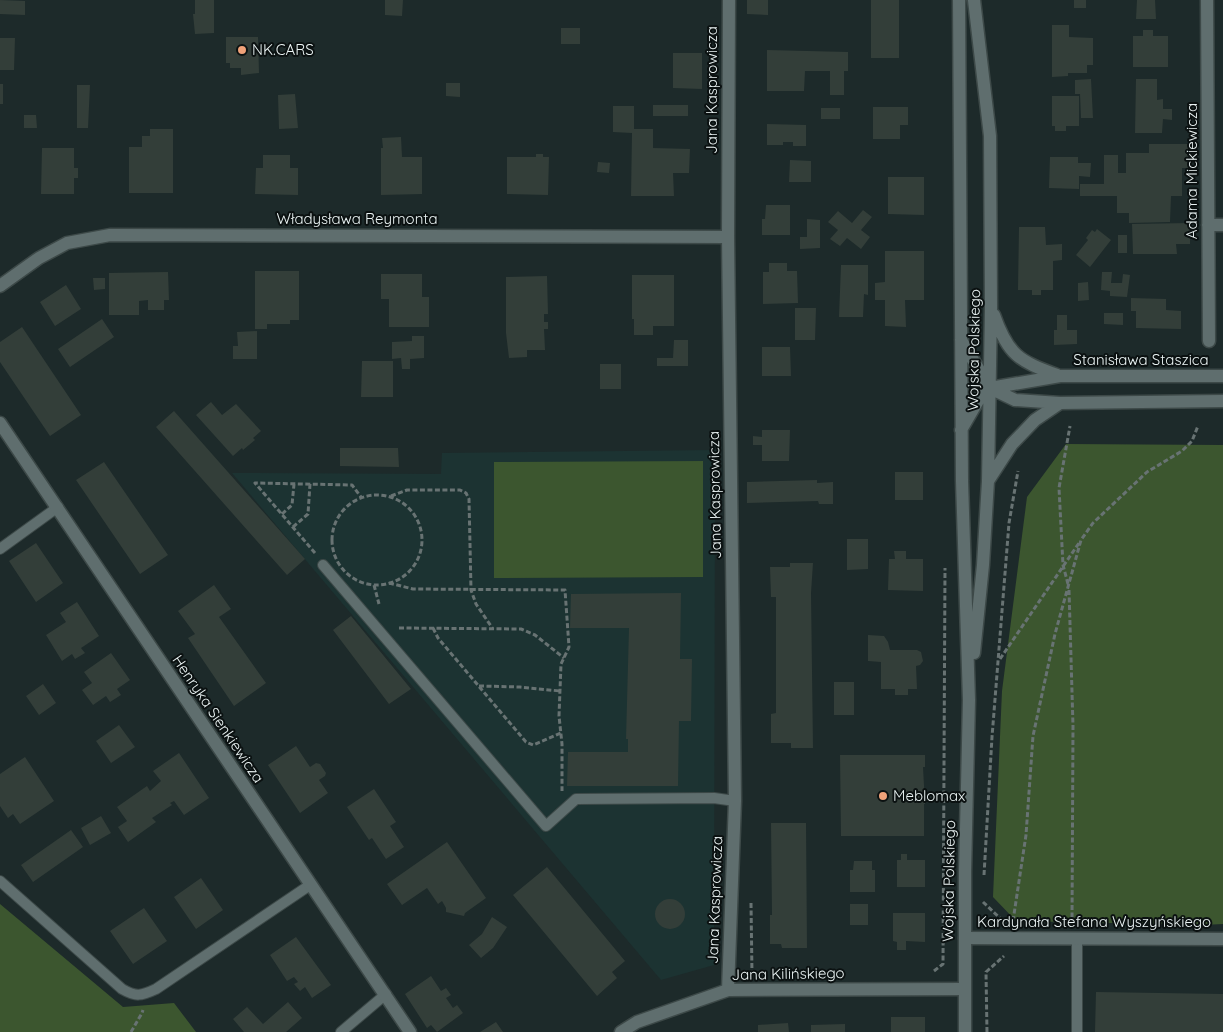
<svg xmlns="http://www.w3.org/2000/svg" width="1223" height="1032" viewBox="0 0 1223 1032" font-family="Quicksand,sans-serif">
  <rect width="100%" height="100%" fill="#1d2a2a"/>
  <path fill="#1c3332" d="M715 450 714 965 661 980 232 473 441 474 442 453Z"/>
  <path fill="#3c562f" d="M1066 444 1223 445V924L1203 925 1016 921 993 897 1002 691 1027 497Z
    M703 461V577L494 578V462Z
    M0 904 123 1007 174 1003 196 1032H0Z"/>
  <path fill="#333e39" d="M0 0 25 1V15L0 14Z
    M195 0H214V33L195 34 193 14H195Z
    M385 0H403L402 16 385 15Z
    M747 0H768V15L747 14Z
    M871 0H899V58H871Z
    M1074 0H1086V8H1074Z
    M1137 0H1155L1156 19H1136Z
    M1052 25H1069V37L1093 38V65H1087V73H1068V76L1052 77Z
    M561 28H580V44H561Z
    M1143 30H1153V36H1168V67H1133V36H1143Z
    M226 37H258L259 73 241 75V68H230V63H226Z
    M0 38H15L14 70H0Z
    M767 50 848 52V71H844V95H830V71H805L804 91H767Z
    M673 53H702V89L673 88Z
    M1091 79 1093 118H1081L1080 94H1075V80Z
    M1136 79H1157V100L1163 99V109H1172V120L1163 119 1162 133H1135Z
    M446 83H460V97L446 96Z
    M0 84H3V104H0Z
    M77 85H90L88 128H77Z
    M295 94 298 128 279 129 278 95Z
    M1052 96H1079V126H1066V131H1055V126H1052Z
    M653 105H688V116H653Z
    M613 106H634V129H653V148L690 149 689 173H673L674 196H631L632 133 613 132Z
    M873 107H908V125H900V139H873Z
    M821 108H840V119H821Z
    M24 115H36L37 128H24Z
    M767 124 806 125V146H793V142H783V145H767Z
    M150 129H173V193H129V147H142V136H150Z
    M401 137 402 157H422V194L381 195V148H383L382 138Z
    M1149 144H1190V168H1182V196H1171L1170 222 1129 223V213H1117V196H1080V184H1104V155H1118V173H1126V153H1149Z
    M42 148H74V168H78V178H74V194H41Z
    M536 154H543V157H549L548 195 507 194V157H536Z
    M263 155H290V168H298V195L255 194 256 168H263Z
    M1050 157H1078V163H1091L1090 177 1079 176V189L1049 188Z
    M790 160 811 161V182H789Z
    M598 162 610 163 609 173 597 172Z
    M888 177H924V215L888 214Z
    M766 205H790V235H762V219H765Z
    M863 210 872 217 861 230 870 237 861 249 847 238 840 246 830 239 838 230 828 222 838 211 852 223Z
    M807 219 820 220V248L800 249V237H807Z
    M1190 223V244H1176L1177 254H1133L1132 224Z
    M1019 227H1045L1046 245 1062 244V260L1053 261V290H1041V295H1032V290H1018Z
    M1097 229 1111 240 1090 267 1076 255 1088 240 1086 238 1092 230 1095 232Z
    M1118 235H1127V253H1118Z
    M885 251H924V300H905L906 327 885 326V300H875V283L885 282Z
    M769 263H787V271H797L798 303 763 304V272H769Z
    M841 265H868V295L864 294 863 317H839Z
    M255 271H299V320H290V324H267V329H255Z
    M168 272 169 300H164V310H148V300L139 301V315H109V273Z
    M1102 272H1112L1111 283H1122L1123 274 1130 275 1127 297 1110 296V291L1101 290Z
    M381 274H422V297H429V327H389V299H381Z
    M632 275H674V326H653V335H634V319H632Z
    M547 276 548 314H544V322H548V329H544L545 350H527V357L509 358 506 333V277Z
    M93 278H105V289L94 290Z
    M1088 282 1089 300 1078 301V283Z
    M66 285 81 309 55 326 40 302Z
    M1131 298 1166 299V310L1181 311V329L1136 328V311H1131Z
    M795 308H816L815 340H795Z
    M1104 313H1123V325L1104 324Z
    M1057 315H1067V330H1077V344L1054 345V330H1057Z
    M102 319 114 337 70 367 58 349Z
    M22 327 81 415 50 436 0 362V342Z
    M257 331V359H233V346H238L237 332Z
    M412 336H424V358L410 359V369H402L401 358 392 359V342L412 341Z
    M674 340H688V366H657V358H673Z
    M762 347H790L791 376H762Z
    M362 361H393V397H361Z
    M600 364H621V389H600Z
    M211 402 222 415 236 404 261 431 253 438 255 440 243 450 242 448 233 456 196 415Z
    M174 411 305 559 287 575 156 427Z
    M762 430H790L789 461H762V445H753V436L762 437Z
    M340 448H398L399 467 340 466Z
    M104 462 168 555 140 574 76 480Z
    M895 472H923V500H895Z
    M817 480V483L833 482V504H819L818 501 747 503V482Z
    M847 539H868V569L847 570Z
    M36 543 63 583 36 602 9 561Z
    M894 551H906V559H923V591L888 590 889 559H895Z
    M790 563H813L811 593 813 748H791V743H771V714L776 713V597H771L770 567H790Z
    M214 585 231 609 219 617 266 683 234 706 188 638 195 634 178 611Z
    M681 593 680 659H692L691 721H679L678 786H567L568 752H628V739H626L629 628H570L571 594Z
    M77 602 99 636 81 648 85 653 75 659 72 654 62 661 46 635 66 622 60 613Z
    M351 616 411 689 389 704 333 630Z
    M868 635 884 636 888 642 890 650H917L921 652 923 661 920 665 916 666 917 689H908V695H895V689H881V662L868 661Z
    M111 653 130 680 117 689 121 695 110 702 106 696 93 705 82 690 92 683 84 672Z
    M834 682H854V715H834Z
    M43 684 56 703 39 715 26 696Z
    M119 725 135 747 111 763 96 741Z
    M296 746 310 767 316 763 320 764 326 773 325 776 319 780 328 793 300 813 268 765Z
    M179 753 209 798 184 815 174 801 170 803 172 805 152 818 156 822 128 842 118 827 127 821 117 807 147 786 150 791 161 781 153 771Z
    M840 755H925V767H923L925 804H924V836H841Z
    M25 757 54 801 20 824 13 814 8 818 0 806V774Z
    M374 789 396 822 390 826 404 847 386 859 372 838 369 840 347 807Z
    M101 816 111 833 90 845 81 828Z
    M771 823H806L807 948H782L781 944H770V915H772Z
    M71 830 83 847 33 882 21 865Z
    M447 842 486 898 465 913 464 916 446 912V908L442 901 438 904 427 888 402 905 387 884Z
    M901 854H907V860H925V887H897V860H901Z
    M854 861H872V870H875V892H850V870H853Z
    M547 867 625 961 612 972 617 978 597 996 513 895Z
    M201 878 223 910 196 929 174 897Z
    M655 914a15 15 0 1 1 30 0a15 15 0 1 1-30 0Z
    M850 904H868V925H850Z
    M144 908 167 941 133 964 110 931Z
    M893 913H925V942L906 941V950H897V942L893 941Z
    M492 917 507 927 493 948 481 958 469 945 482 934Z
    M296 937 331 985 312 998 305 987 300 991 294 984 298 982 294 977 287 981 270 955Z
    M431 976 441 991 446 988 451 995 446 998 453 1008 457 1005 463 1013 437 1032 431 1025 427 1028 405 994Z
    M1096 992 1223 994V1032H1095Z
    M288 1002 302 1018 286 1032H244L233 1019 247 1007 263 1024Z
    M891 1017H925V1032H891Z
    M496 1022 503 1032H480Z
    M788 1023 789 1032H758V1025Z
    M845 1024V1032H811V1025Z"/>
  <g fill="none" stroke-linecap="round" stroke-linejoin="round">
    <defs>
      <path id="service" d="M0 549 58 507
        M323 565 546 826 576 799 714 798 735 801
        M0 881 122 989C136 997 141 996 156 989L310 885
        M341 1032 386 994
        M1077 1032V939"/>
      <path id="minor" d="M1207 0 1209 341
        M1208 225H1223
        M0 286 39 258 67 243 110 235 728 237
        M0 423 410 1032
        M965 938 1223 939
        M728 990 735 801 728 237 729 0
        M621 1032 637 1022 728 990 964 989"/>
      <path id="tertiary" d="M959 0 962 481 969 700 965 872V1032
        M974 0 990 136 991 308 988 481 983 565 974 653
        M994 315C1008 355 1019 361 1057 375
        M961 340 990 388 1015 400 1060 403 1223 401
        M961 430 979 399 990 388 1060 376H1223
        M988 481 1012 444 1035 420 1060 403"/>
    </defs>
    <use href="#service" stroke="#3d4948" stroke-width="12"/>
    <use href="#minor" stroke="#3d4948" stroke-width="15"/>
    <use href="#tertiary" stroke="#3d4948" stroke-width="15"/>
    <path stroke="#687373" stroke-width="3" stroke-dasharray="5 2.5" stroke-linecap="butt" d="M332 540a45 45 0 1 1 90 0a45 45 0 1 1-90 0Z
      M391 496 407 490H460L466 493 469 499 471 590 476 604 493 629
      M282 514 292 505 294 484
      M293 527 308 514 310 484
      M315 553 255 483 352 485 361 497
      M389 583 413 589 565 590 569 647 561 664 559 716 562 744V791
      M1068 584 1063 565 1059 488 1070 426
      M374 585 379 604
      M1069 590 1073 726 1072 922
      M399 628 521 629 535 635 564 658
      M433 628 438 638 526 742 533 745 561 733
      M1000 659 1079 543
      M479 686 520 687 560 691
      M984 875 992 737 1009 523 1018 471
      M983 902 1003 921
      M751 903 752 974
      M1013 921 1026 835 1033 736 1055 634 1081 540 1093 523 1147 472 1182 451 1192 441 1198 426
      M934 971 943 964 945 568
      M131 1032 142 1013 143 1010
      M987 1032 986 972 1004 956"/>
    <use href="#service" stroke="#5f6e6e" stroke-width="10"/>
    <use href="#minor" stroke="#5f6e6e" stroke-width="12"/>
    <use href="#tertiary" stroke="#5f6e6e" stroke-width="12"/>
  </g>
  <g fill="#f0a279" stroke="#0b1111" stroke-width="2">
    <circle cx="242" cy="50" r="5"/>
    <circle cx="883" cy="796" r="5"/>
  </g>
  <g text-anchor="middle" stroke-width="4" stroke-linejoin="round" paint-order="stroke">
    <g font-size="15" fill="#ebf4f4" stroke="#0b1111" text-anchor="start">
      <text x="252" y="55">NK.CARS</text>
      <text x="893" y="801">Meblomax</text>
    </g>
    <g font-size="15" fill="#ebf4f4" stroke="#0b1111">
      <text transform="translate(712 90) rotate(-90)" y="5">Jana Kasprowicza</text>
      <text transform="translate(1192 171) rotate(-90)" y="5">Adama Mickiewicza</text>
      <text x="357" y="224">Władysława Reymonta</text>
      <text transform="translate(974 350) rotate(-89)" y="5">Wojska Polskiego</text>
      <text x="1141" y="365">Stanisława Staszica</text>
      <text transform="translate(715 495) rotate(-91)" y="5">Jana Kasprowicza</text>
      <text transform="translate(218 719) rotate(56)" y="5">Henryka Sienkiewicza</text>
      <text transform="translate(949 881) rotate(-89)" y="5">Wojska Polskiego</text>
      <text transform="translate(715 900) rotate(-88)" y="5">Jana Kasprowicza</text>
      <text x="1094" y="927">Kardynała Stefana Wyszyńskiego</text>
      <text transform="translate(788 974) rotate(-1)" y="5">Jana Kilińskiego</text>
    </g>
  </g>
</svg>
